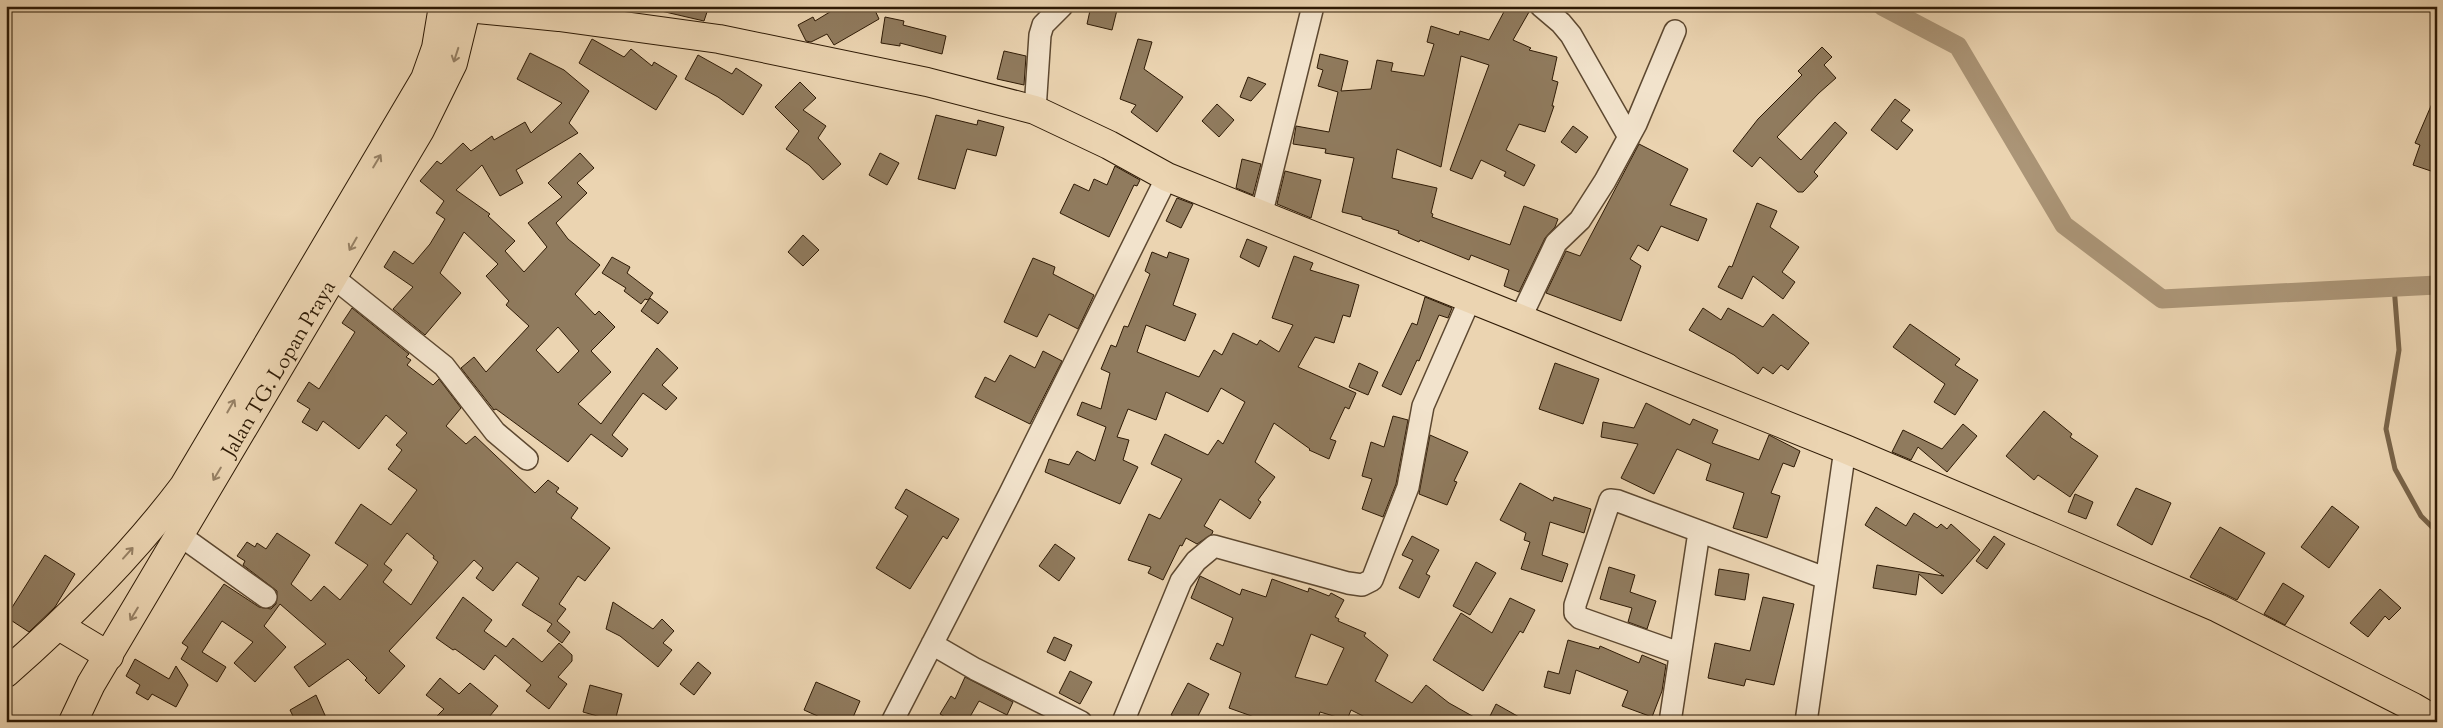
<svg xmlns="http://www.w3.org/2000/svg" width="2443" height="728" viewBox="0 0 2443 728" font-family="'Sorts Mill Goudy',serif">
  <rect width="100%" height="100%" fill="#ebd4b1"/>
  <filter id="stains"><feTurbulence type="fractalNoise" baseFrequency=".004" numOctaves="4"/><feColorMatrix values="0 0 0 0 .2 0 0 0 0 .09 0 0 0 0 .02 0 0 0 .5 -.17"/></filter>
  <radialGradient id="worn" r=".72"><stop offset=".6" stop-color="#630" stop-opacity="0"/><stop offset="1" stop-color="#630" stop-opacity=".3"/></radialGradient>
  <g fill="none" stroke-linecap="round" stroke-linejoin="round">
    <path stroke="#796449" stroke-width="5" d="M2394 286 2399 350 2386 429 2395 469 2421 516 2437 532"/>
    <path stroke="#ab9577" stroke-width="19" d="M1882 6 1958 46 2064 225 2162 299 2437 285"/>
  </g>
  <path fill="#907b5e" stroke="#2e1a05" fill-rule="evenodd" d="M661 6H709L704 21 661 11Z
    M850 6H873L879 19 834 45 827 34 811 42 806 41 798 25 813 17 815 21 838 7 840 11Z
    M1091 6H1118L1112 30 1087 24Z
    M1507 6H1519L1529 12 1513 40 1531 48 1529 50 1557 57 1552 80 1558 82 1552 106H1554L1545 132 1519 124 1506 150 1535 165 1524 186 1504 176 1506 172 1481 160 1472 179 1450 170 1489 65 1461 56 1441 167 1397 149 1392 178 1437 188 1431 213 1433 214 1432 217 1510 245 1524 206 1558 219 1555 227 1545 238 1519 292 1504 286 1509 270 1471 255 1469 260 1420 240 1419 242 1398 233 1399 231 1362 219V217L1342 212 1354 158 1325 153 1326 149 1293 144 1296 126 1329 132 1338 92 1318 86 1323 70 1317 68 1320 54 1348 61 1341 91 1371 89 1377 60 1393 63 1391 71 1424 76 1434 44 1427 42 1431 26 1459 35 1460 31 1489 40Z
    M885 17 904 21 903 25 946 36 942 54 900 43V46L881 43Z
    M592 39 624 57 631 49 652 66 654 62 677 76 656 110 579 63Z
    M1138 39 1152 42 1144 69 1183 97 1157 132 1131 112 1136 105 1120 99Z
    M1822 47 1832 57 1824 65 1836 78 1819 93 1777 137 1801 160 1835 122 1847 133 1814 172 1818 176 1803 192H1798L1760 157 1752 167 1733 151 1758 119 1802 75 1798 71Z
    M1004 51 1026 56 1024 85 997 79Z
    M530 53 564 70 589 91 569 123 578 133 516 170 523 183 500 196 482 165 456 190 490 214 488 216 515 241 505 251 524 272 547 247 528 223 562 197 548 183 580 153 594 168 577 183 587 193 556 223 568 239 600 265 575 294 595 315 599 311 615 327 591 351 611 372 578 404 601 424 657 348 678 368 662 385 677 398 666 410 643 393 612 435 628 449 622 457 591 434 568 462 496 409 494 410 461 368 474 357 486 372 529 326 506 305 509 301 486 276 498 264 464 232 440 273 461 293 425 335 393 309 413 287 384 267 394 251 413 264 430 244 445 219 436 213 444 201 420 181 437 161 441 164 463 143 471 151 492 136 494 140 525 122 531 133 562 103 517 79ZM558 327 579 351 558 373 536 350Z
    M698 55 732 74 736 68 762 85 743 115 718 97 685 79Z
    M1248 77 1266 84 1251 101 1240 97Z
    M800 82 816 98 803 110 826 126 818 138 841 164 823 180 809 165 786 149 799 131 775 107Z
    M2437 92V173L2413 165 2420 145 2415 143Z
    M1895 99 1910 110 1901 121 1913 130 1897 150 1871 130Z
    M1217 104 1234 120 1219 137 1202 121Z
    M936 115 977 125 978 120 1004 127 996 156 967 149 955 189 918 179Z
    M1573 126 1588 137 1576 153 1561 142Z
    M1639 144 1688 169 1670 205 1707 219 1698 241 1661 226 1648 251 1638 245 1630 259 1641 266 1621 321 1546 293 1566 251 1580 256Z
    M880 153 899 163 887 185 869 175Z
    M1242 159 1261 164 1253 195 1236 188Z
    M1115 166 1140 180 1137 186 1134 185 1109 237 1060 213 1074 184 1089 191 1094 179 1107 185Z
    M1285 171 1321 180 1311 218 1277 204Z
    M1177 198 1193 204 1181 228 1166 221Z
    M1757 203 1777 211 1770 227 1799 247 1782 272 1795 282 1783 299 1753 276 1742 299 1718 287 1729 266 1732 267Z
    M803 235 819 250 803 266 788 252Z
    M1247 239 1267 247 1259 267 1240 257Z
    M1152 252 1167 258 1169 252 1189 259 1173 305 1196 314 1185 341 1146 325 1137 352 1199 377 1214 350 1222 355 1233 333 1257 345 1260 340 1279 352 1293 325 1272 318 1294 256 1313 263 1310 270 1359 285 1350 317 1343 315 1334 343 1315 337 1298 367 1356 393 1349 409 1345 407 1330 439 1336 441 1329 459 1309 450 1310 449 1274 423 1255 462 1275 477 1258 500 1261 502 1250 519 1220 499 1204 526 1213 531 1212 534 1197 544 1186 538 1182 546 1180 545 1163 580 1148 573 1151 567 1128 560 1149 514 1160 519 1182 479 1151 464 1165 434 1208 455 1218 440 1223 444 1245 402 1221 388 1208 412 1166 392 1156 420 1128 409 1117 437 1129 440 1123 460 1138 467 1120 504 1045 472 1049 459 1069 465 1077 451 1095 461 1106 427 1077 415 1082 402 1101 409 1110 373 1101 369 1111 345 1116 347 1124 326 1128 327 1150 274 1145 271Z
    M612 257 630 267 627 273 653 293 648 300 645 299 641 304 624 291 626 288 602 273Z
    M1033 258 1055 267 1053 274 1094 295 1078 329 1049 314 1037 337 1004 322Z
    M1425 297 1452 308 1448 318 1439 315 1419 361 1417 360 1401 395 1382 386 1412 323 1417 325Z
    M650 298 668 312 658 324 641 311Z
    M352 308 409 354 406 357 411 360 407 365 433 385 439 379 461 408 446 426 466 444 475 436 535 493 548 480 559 488 556 492 578 508 571 518 610 548 585 581 578 576 559 604 566 609 557 621 570 632 562 643 547 631 552 624 522 605 539 578 517 562 493 591 476 578 483 568 474 560 389 651 405 666 379 694 365 680 367 678 348 659 309 687 294 667 326 644 280 604 264 626 286 647 255 682 234 663 253 642 222 621 202 652 226 667 217 682 181 659 188 647 182 643 224 584 259 607 271 609 276 604 277 591 243 565 245 561 237 556 247 542 255 547 257 543 266 549 277 533 310 555 291 584 311 601 324 586 340 600 368 565 335 543 361 504 391 525 417 490 388 469 402 450 396 445 407 433 386 415 359 449 323 421 317 431 302 422 310 409 297 401 309 382 319 389 355 332 342 323ZM407 533 434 556 433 558 438 562 411 605 383 582 392 570 384 564Z
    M1703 308 1721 320 1728 308 1763 327 1773 314 1809 343 1788 370 1781 365 1773 374 1763 367 1758 374 1734 355 1689 330Z
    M1910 324 1960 359 1955 365 1978 380 1955 415 1934 402 1945 384 1893 347Z
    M1043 351 1062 361 1030 424 975 397 985 377 995 382 1010 355 1035 368Z
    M1359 363 1378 372 1368 395 1349 387Z
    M1555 363 1599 379 1583 424 1539 409Z
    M1646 403 1690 425 1693 419 1718 430 1712 443 1759 460 1769 435 1800 451 1794 467 1783 463 1771 493 1780 496 1767 538 1733 528 1744 493 1706 480 1711 464 1677 449 1654 494 1621 478 1638 444 1601 437 1603 422 1634 428Z
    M2044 411 2072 434 2070 437 2098 456 2070 497 2038 475 2034 480 2006 456Z
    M1393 416 1408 420 1396 484 1383 517 1362 509 1372 479 1362 476 1371 442 1384 447Z
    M1963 424 1977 436 1947 472 1918 447 1911 460 1892 452 1903 430 1942 449Z
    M1430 435 1468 452 1454 481 1457 482 1447 505 1419 494Z
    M1520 483 1553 501 1554 497 1591 509 1584 533 1550 522 1542 555 1568 564 1562 582 1521 569 1530 542 1524 540 1526 533 1500 520Z
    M2136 488 2171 503 2152 545 2117 525Z
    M906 489 959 519 947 539 943 536 910 589 876 568 908 516 895 508Z
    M2075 494 2093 502 2086 519 2068 512Z
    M2332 506 2359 527 2329 568 2301 547Z
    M1876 507 1906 526 1914 513 1937 528 1941 524 1947 529 1951 524 1980 550 1942 594 1919 574 1916 595 1873 588 1877 565 1944 576 1865 525Z
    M2220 527 2265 553 2237 600 2190 577Z
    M1412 536 1439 550 1426 574 1430 576 1419 598 1399 588 1413 560 1402 555Z
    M1994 536 2005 544 1987 569 1976 561Z
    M1055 544 1075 558 1059 581 1039 566Z
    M45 555 75 574 55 607 29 632 6 617Z
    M1476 562 1496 573 1470 615 1453 606Z
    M1609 567 1635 575 1630 592 1656 601 1647 629 1628 622 1632 608 1600 599Z
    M1719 569 1749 574 1745 600 1715 595Z
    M1200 576 1240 595 1242 589 1266 597 1272 579 1308 592 1309 588 1329 596 1331 593 1344 600 1335 617 1339 619 1338 621 1366 633 1364 636 1388 655 1375 681 1412 703 1426 685 1449 703 1483 722H1375L1351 710 1347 720 1320 712 1317 722H1255L1257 718 1229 708 1241 673 1210 659 1217 643 1223 646 1233 618 1191 598ZM1311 634 1344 648 1327 685 1295 677Z
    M2283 583 2304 596 2285 625 2264 614Z
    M2380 589 2401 608 2389 620 2385 616 2368 637 2350 623Z
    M463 597 492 620 484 631 506 647 513 638 542 662 559 643 572 655V661L558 677 567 684 549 709 526 691 531 685 495 655 484 670 455 649 453 650 436 638Z
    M1763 597 1794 604 1774 685 1746 679 1744 686 1708 678 1715 643 1750 651Z
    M1510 598 1535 610 1523 633 1520 631 1483 691 1433 660 1461 613 1492 633Z
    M613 602 653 629 662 619 674 631 663 643 672 650 658 667 620 636 606 629Z
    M1054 637 1072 645 1065 661 1047 652Z
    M1568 640 1599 649 1600 646 1639 663 1642 655 1666 665 1662 691 1652 717 1622 706 1628 691 1576 670 1570 694 1544 687 1548 671 1559 674Z
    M135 659 169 679 176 666 188 685 176 707 152 694 148 700 136 693 140 685 126 676Z
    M698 662 711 673 694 695 680 684Z
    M1070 671 1092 682 1080 704 1059 693Z
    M965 677 1013 702 1007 715 979 701 967 722H954L940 714 951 696 955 699Z
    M440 678 459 694 470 683 498 706 485 722H431L444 709 426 695Z
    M816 682 860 701 851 722H831L804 710Z
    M1188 683 1209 694 1195 722H1185L1171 715Z
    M590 685 622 694 615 721 583 712Z
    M316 695 328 722H296L290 710Z
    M1496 704 1528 722H1487Z"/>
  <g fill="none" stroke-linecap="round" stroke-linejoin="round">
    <defs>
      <path id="minor" d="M1541 6 1561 23 1571 35 1629 137
        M1035 110 1040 35 1043 25 1062 6
        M1261 216 1313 6
        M334 278 444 366 495 432 527 459
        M1520 319 1556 243 1580 220 1605 181 1636 124 1675 31
        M181 536 266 597
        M932 644 975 669 1081 722
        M1679 653 1580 618 1575 613V605L1610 500 1618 501 1825 578
        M892 722 1009 495 1167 177
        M1123 722 1181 581 1196 561 1214 546 1348 583 1362 585 1372 580 1408 487 1423 406 1470 299
        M1670 722 1699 532
        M1806 722 1845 449"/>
      <path id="major" d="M467 8 559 17 719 39 927 82 1035 110 1109 145 1167 177 1845 449 2046 534 2218 608 2413 707 2437 721"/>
      <g id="highway">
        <path d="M59 626 109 656"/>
        <path d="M6 673C71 616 132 555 184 486L425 79 436 48 443 6"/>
        <path id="s1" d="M73 722 91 684 420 130 453 63 467 6"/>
      </g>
    </defs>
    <use href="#minor" stroke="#5d4830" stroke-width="24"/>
    <use href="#major" stroke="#2e1a05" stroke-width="30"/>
    <use href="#highway" stroke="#2e1a05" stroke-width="30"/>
    <use href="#minor" stroke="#f2e3cc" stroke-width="21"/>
    <use href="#major" stroke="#ebd4b1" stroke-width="28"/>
    <use href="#highway" stroke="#ebd4b1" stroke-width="28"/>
  </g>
  <defs><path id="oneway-shaft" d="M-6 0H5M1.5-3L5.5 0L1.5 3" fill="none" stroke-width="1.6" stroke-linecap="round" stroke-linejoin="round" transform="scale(1.25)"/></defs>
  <g stroke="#968064">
    <use href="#oneway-shaft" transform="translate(456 55) rotate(108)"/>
    <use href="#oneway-shaft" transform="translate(377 161) rotate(-59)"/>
    <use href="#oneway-shaft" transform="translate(353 244) rotate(120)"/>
    <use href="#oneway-shaft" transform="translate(231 406) rotate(-60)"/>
    <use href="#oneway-shaft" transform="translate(217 474) rotate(121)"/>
    <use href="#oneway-shaft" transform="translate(128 553) rotate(-48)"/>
    <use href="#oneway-shaft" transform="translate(134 614) rotate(121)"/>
  </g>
  <g text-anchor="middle" stroke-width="4" stroke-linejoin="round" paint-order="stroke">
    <g font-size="21" fill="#2e1a05" stroke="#f2e3cc">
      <text dy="7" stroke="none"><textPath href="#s1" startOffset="409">Jalan TG. Lopan Praya</textPath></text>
    </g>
  </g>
  <rect width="2443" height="728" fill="none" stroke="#ebd4b1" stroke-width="25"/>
  <rect x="8" y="8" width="2428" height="713" fill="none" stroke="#2e1a05" stroke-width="2.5"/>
  <rect x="12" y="12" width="2418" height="703" fill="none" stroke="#2e1a05"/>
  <rect width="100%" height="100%" filter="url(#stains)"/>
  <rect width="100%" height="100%" fill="url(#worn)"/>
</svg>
